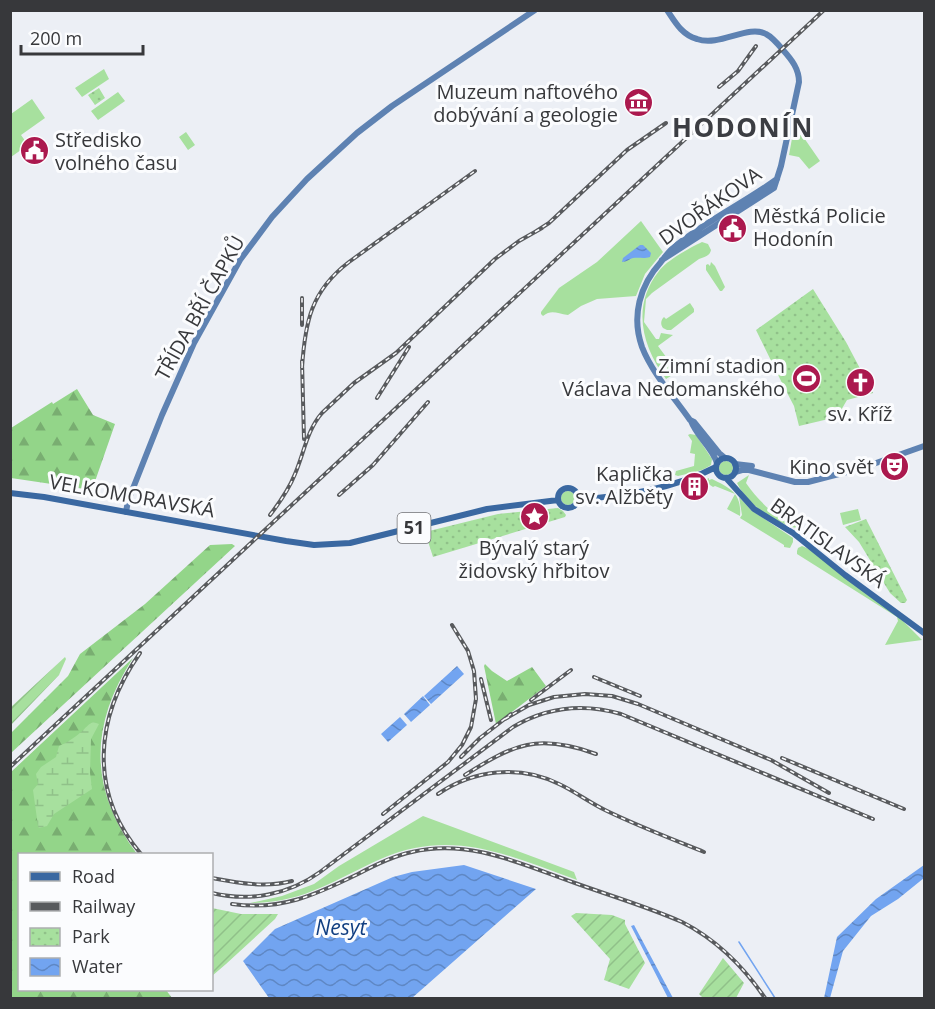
<svg xmlns="http://www.w3.org/2000/svg" width="935" height="1009" viewBox="0 0 935 1009" font-family="'Open Sans',sans-serif">
  <defs>
    <pattern id="forest-firs" width="22" height="20" patternUnits="userSpaceOnUse" patternTransform="scale(1.5)"><rect width="22" height="20" fill="#93d589"/><path d="M5 1l3.5 6h-7zM16 11l3.5 6h-7z" fill="#79ae71"/></pattern>
    <pattern id="wetland-marsh" width="20" height="14" patternUnits="userSpaceOnUse" patternTransform="scale(1.5)"><rect width="20" height="14" fill="#a7e09e"/><path d="M1 5h8M5 5V1M11 12h8M15 12V8" fill="none" stroke="#90c189"/></pattern>
    <pattern id="park-dots" width="8" height="8" patternUnits="userSpaceOnUse" patternTransform="scale(1.5)"><rect width="8" height="8" fill="#a7e09e"/><path d="M2 2h.1M6 6h.1" fill="none" stroke="#90c189" stroke-width="1.8" stroke-linecap="round"/></pattern>
    <pattern id="garden-furrows" width="10" height="10" patternUnits="userSpaceOnUse" patternTransform="scale(1.5)"><rect width="10" height="10" fill="#a7e09e"/><path d="M-1 1l2-2M0 10L10 0M9 11l2-2" fill="none" stroke="#90c189"/></pattern>
    <pattern id="water-waves" width="16" height="10" patternUnits="userSpaceOnUse" patternTransform="scale(1.5)"><rect width="16" height="10" fill="#72a4f0"/><path d="M0 5q4-4 8 0t8 0" fill="none" stroke="#5e87c4"/></pattern>
  </defs>
  <rect width="100%" height="100%" fill="#eceff5"/>
  <path fill="#a7e09e" d="M104 69 109 79 82 97 75 88Z
    M118 92 125 101 98 120 91 111Z
    M32 99 45 118 21 135 28 145 11 157V114Z
    M186 132 195 145 188 150 179 137Z
    M793 133 802 135 820 161 809 169 799 157 789 155Z
    M641 221 663 252 645 274 636 296 597 299 581 306 568 315C557 314 552 309 543 316L541 314V312L559 288 597 262Z
    M702 242 708 244 711 250C710 256 704 257 699 259L652 293 646 299 644 322 656 339H659L661 333 673 335 658 346 675 369 674 374 666 379C642 346 631 306 659 271 666 261 691 247 702 242Z
    M711 262 715 266 725 287 722 291H720L706 270V265L708 264 710 266Z
    M690 303 694 309V312L671 330H667L663 328C660 324 661 320 664 317L666 319Z
    M690 434 696 435 712 459 711 465C702 472 689 473 678 476L675 475 676 471 694 466 695 454 690 453 692 441 688 435Z
    M719 468a7 7 0 1 1 14 0a7 7 0 1 1-14 0Z
    M749 475 746 483C755 496 768 510 781 518L783 516 800 528C791 528 787 525 778 521 761 512 746 501 737 483Z
    M709 478V480L712 479C730 488 742 493 740 516L727 509 735 494 715 486 713 487 707 483 699 492H698L701 482Z
    M561 498a7 7 0 1 1 14 0a7 7 0 1 1-14 0Z
    M739 497 751 510 793 538V542L790 548 784 547V545L740 518 742 515Z
    M858 509 861 520 843 525 840 513Z
    M802 546 809 549 899 617 922 640 885 645 898 621 897 617 797 554V551L798 548Z
    M423 816 574 872 577 880C510 856 453 828 383 858 335 879 305 903 250 903L282 896 314 884 339 866Z"/>
  <path fill="url(#forest-firs)" d="M77 389 93 415 115 424 92 490 11 478V428L52 402 53 404Z
    M232 544 235 546 11 753V733L68 676 80 654 145 604 210 545Z
    M133 658C89 726 89 789 137 854H20V990H166L172 998H11V772Z
    M485 664 492 671 507 681 532 667 546 686 496 724 484 666Z"/>
  <path fill="url(#wetland-marsh)" d="M93 722 99 724 91 739 90 773 92 789 54 814 47 826 39 828 38 826 33 790 38 784 36 774 41 767 56 757 59 746C68 742 74 738 81 732 86 728 87 725 93 722Z"/>
  <path fill="url(#park-dots)" d="M99 88 105 98 95 105 88 95Z
    M813 289 846 342 873 393 847 400 837 417 799 426 794 406 783 385 756 330Z
    M558 508 563 511 566 515 565 517 433 557 425 532 498 514Z
    M866 519 907 600 905 603H901L890 593 859 542 845 527Z"/>
  <path fill="url(#garden-furrows)" d="M65 657 66 659 59 675 11 725V707Z
    M212 908 241 914H278L275 919 226 964 212 976Z
    M576 913 612 915 625 920V924L645 963 629 989 604 980 610 959 571 916Z
    M723 958 744 983 736 998H703L699 994Z"/>
  <path fill="url(#water-waves)" d="M640 245H643L651 253 650 257C643 259 640 257 633 258 629 259 627 262 622 262L623 258Z
    M457 666 464 674 431 704 424 696Z
    M423 696 430 705 411 722 404 714Z
    M400 717 407 725 388 742 381 734Z
    M464 865 536 889 412 998H269L243 961 275 929 393 877 412 872Z
    M924 865V878L898 899 871 916 843 951 830 998H824L837 937 876 899Z
    M634 925 673 998H668L631 926Z"/>
  <g fill="none" stroke-linecap="round" stroke-linejoin="round">
    <path stroke="#72a4f0" stroke-width="1.5" d="M739 942 775 998"/>
    <path stroke="#5e82b2" stroke-width="6" d="M662 260 774 188 781 166 799 82C799 69 792 60 783 50 778 44 772 37 766 34 748 24 720 47 697 39 682 35 675 22 667 10
      M691 421C697 437 712 447 717 463
      M725 458 719 453 694 422 690 420C674 397 652 373 642 347 631 316 640 285 661 262 665 257 668 252 673 248 704 222 744 203 777 179
      M735 464 752 466
      M735 472 742 470H749L795 482H808L862 468 924 446
      M126 512 128 501 162 415 194 343 240 260 272 217 307 179 357 133 392 106 535 10"/>
    <path stroke="#3a68a1" stroke-width="6" d="M716 468a10 10 0 1 1 20 0a10 10 0 1 1-20 0Z
      M726 478 754 509 793 533 845 575 924 633
      M558 498a10 10 0 1 1 20 0a10 10 0 1 1-20 0Z
      M10 493 44 497 286 541 314 545 350 543 487 509 558 500
      M578 499C623 497 676 488 716 467"/>
    <defs>
      <path id="rail" d="M719 87 738 71 756 46
        M535 232 549 223 627 150 666 123
        M302 298V325
        M302 361 304 439
        M302 368C305 322 311 291 349 262L475 171
        M377 398 409 347
        M339 495 373 465 428 402
        M270 515C280 502 289 489 295 474 304 453 307 430 322 413L354 383 396 353 495 259 519 241 542 228
        M140 653C95 717 88 792 141 854
        M594 677 640 696
        M481 679 491 720
        M531 700 571 670
        M505 719 529 705 554 697 585 694 612 696 638 704 771 760 829 793
        M461 757 480 738 511 714
        M782 758 904 809
        M10 767 824 10
        M465 775C514 744 538 733 596 754
        M438 794C473 770 519 764 559 784 576 792 590 803 607 811 638 826 672 839 704 852
        M383 814 448 762 462 745 471 727 476 699 474 671 468 651 452 625
        M212 878C239 883 265 888 292 881
        M212 893C250 902 288 895 320 872L513 727C547 707 583 703 621 714L873 819
        M232 904C281 911 315 895 358 874 375 865 393 856 412 852 469 838 523 865 575 883 611 896 648 907 682 922 717 940 743 966 765 998"/>
    </defs>
    <use href="#rail" stroke="#585a5d" stroke-width="4"/>
    <use href="#rail" stroke="#fbfcfe" stroke-width="1.5" stroke-dasharray="4.5" stroke-linecap="butt"/>
  </g>
  <defs>
    <symbol id="museum-disc" viewBox="-11 -11 22 22"><circle r="9.5" fill="#ab194e" stroke="#fbfcfe"/><path d="M0-6L6-3V-2H-6V-3ZM-5-1h2V3h-2ZM-1-1h2V3h-2ZM3-1h2V3H3ZM-6 4H6V6H-6Z" fill="#fff"/></symbol>
    <symbol id="civic-disc" viewBox="-11 -11 22 22"><circle r="9.5" fill="#ab194e" stroke="#fbfcfe"/><path d="M-.6-6.5H3V-4.5H.6V-3L4-1V1h2V6H-6V1h2V-1L-.6-3ZM-1.2 2.5V6h2.4V2.5Z" fill="#fff"/></symbol>
    <symbol id="stadium-disc" viewBox="-11 -11 22 22"><circle r="9.5" fill="#ab194e" stroke="#fbfcfe"/><path d="M0-5a6.5 5 0 1 0 0 10a6.5 5 0 1 0 0-10ZM-3.5-1.8h7v3.6h-7Z" fill="#fff"/></symbol>
    <symbol id="church-disc" viewBox="-11 -11 22 22"><circle r="9.5" fill="#ab194e" stroke="#fbfcfe"/><path d="M-1.2-6h2.4v3.5h3.3v2.4h-3.3V6h-2.4V-.1h-3.3v-2.4h3.3Z" fill="#fff"/></symbol>
    <symbol id="theatre-disc" viewBox="-11 -11 22 22"><circle r="9.5" fill="#ab194e" stroke="#fbfcfe"/><path d="M-5-5.5Q0-4 5-5.5V0Q5 5 0 6Q-5 5-5 0ZM-3.3-2.5H-1v1.5H-3.3ZM1-2.5H3.3v1.5H1ZM-2.8 1Q0 5.5 2.8 1Z" fill="#fff"/></symbol>
    <symbol id="building-disc" viewBox="-11 -11 22 22"><circle r="9.5" fill="#ab194e" stroke="#fbfcfe"/><path d="M-4-6H4V6H1V3H-1V6H-4ZM-2.5-4.3h1.7v1.8h-1.7ZM.8-4.3h1.7v1.8H.8ZM-2.5-1h1.7V.8h-1.7ZM.8-1h1.7V.8H.8Z" fill="#fff"/></symbol>
    <symbol id="sight-disc" viewBox="-11 -11 22 22"><circle r="9.5" fill="#ab194e" stroke="#fbfcfe"/><path d="M0-6L1.8-2.2L6-1.7L2.9 1.2L3.7 5.4L0 3.3L-3.7 5.4L-2.9 1.2L-6-1.7L-1.8-2.2Z" fill="#fff"/></symbol>
  </defs>
  <g fill-rule="evenodd">
    <use href="#museum-disc" x="622" y="86" width="33" height="33"/>
    <use href="#civic-disc" x="18" y="134" width="33" height="33"/>
    <use href="#civic-disc" x="716" y="212" width="33" height="33"/>
    <use href="#stadium-disc" x="790" y="362" width="33" height="33"/>
    <use href="#church-disc" x="844" y="366" width="33" height="33"/>
    <use href="#theatre-disc" x="878" y="450" width="33" height="33"/>
    <use href="#building-disc" x="678" y="470" width="33" height="33"/>
    <use href="#sight-disc" x="518" y="500" width="33" height="33"/>
  </g>
  <g text-anchor="middle" stroke-width="6" stroke-linejoin="round" paint-order="stroke">
    <rect fill="#fbfcfe" stroke="#727376" stroke-width="1.5" x="397.5" y="513" width="33" height="30" rx="4.5"/>
    <g font-size="18" font-weight="bold" fill="#37383b">
      <text x="414" y="534">51</text>
    </g>
    <g font-size="20" fill="#37383b" stroke="#fbfcfe" text-anchor="end">
      <text x="618" y="99">Muzeum naftového<tspan x="618" dy="23">dobývání a geologie</tspan></text>
      <text x="55" y="147" text-anchor="start">Středisko<tspan x="55" dy="23">volného času</tspan></text>
      <text x="753" y="223" text-anchor="start">Městká Policie<tspan x="753" dy="23">Hodonín</tspan></text>
      <text x="785" y="373">Zimní stadion<tspan x="785" dy="23">Václava Nedomanského</tspan></text>
      <text x="860" y="421" text-anchor="middle">sv. Kříž</text>
      <text x="874" y="474">Kino svět</text>
      <text x="673" y="481">Kaplička<tspan x="673" dy="23">sv. Alžběty</tspan></text>
      <text x="534" y="555" text-anchor="middle">Bývalý starý<tspan x="534" dy="23">židovský hřbitov</tspan></text>
    </g>
    <g font-size="20" fill="#37383b" stroke="#fbfcfe">
      <text transform="translate(710 206) rotate(-35)" y="7">DVOŘÁKOVA</text>
      <text transform="translate(200 308) rotate(-61)" y="7">TŘÍDA BŘÍ ČAPKŮ</text>
      <text transform="translate(132 496) rotate(10)" y="7">VELKOMORAVSKÁ</text>
      <text transform="translate(828 543) rotate(36)" y="7">BRATISLAVSKÁ</text>
    </g>
    <g font-size="21" font-style="italic" fill="#103e81" stroke="#fbfcfe">
      <text x="341" y="935">Nesyt</text>
    </g>
    <g font-size="26" font-weight="bold" letter-spacing="1.5" fill="#3c3e43" stroke="#fbfcfe">
      <text x="743" y="137">HODONÍN</text>
    </g>
  </g>
  <rect width="935" height="1009" fill="none" stroke="#37383b" stroke-width="24"/>
  <rect x="18" y="853" width="195" height="138" fill="#fbfcfe" stroke="#adaeb0" stroke-width="1.5"/>
  <rect x="30" y="872" width="30" height="9" fill="#3a68a1" stroke="#adaeb0" stroke-width="1.5"/>
  <text x="72" y="883" font-size="18" fill="#37383b">Road</text>
  <rect x="30" y="902" width="30" height="9" fill="#585a5d" stroke="#adaeb0" stroke-width="1.5"/>
  <text x="72" y="913" font-size="18" fill="#37383b">Railway</text>
  <rect x="30" y="928" width="30" height="18" fill="url(#park-dots)" stroke="#adaeb0" stroke-width="1.5"/>
  <text x="72" y="943" font-size="18" fill="#37383b">Park</text>
  <rect x="30" y="958" width="30" height="18" fill="url(#water-waves)" stroke="#adaeb0" stroke-width="1.5"/>
  <text x="72" y="973" font-size="18" fill="#37383b">Water</text>
  <path d="M21 45v9h122v-9" fill="none" stroke="#37383b" stroke-width="3"/>
  <text x="30" y="45" font-size="18" fill="#37383b" stroke="#fbfcfe" stroke-width="4.5" paint-order="stroke">200 m</text>
</svg>
